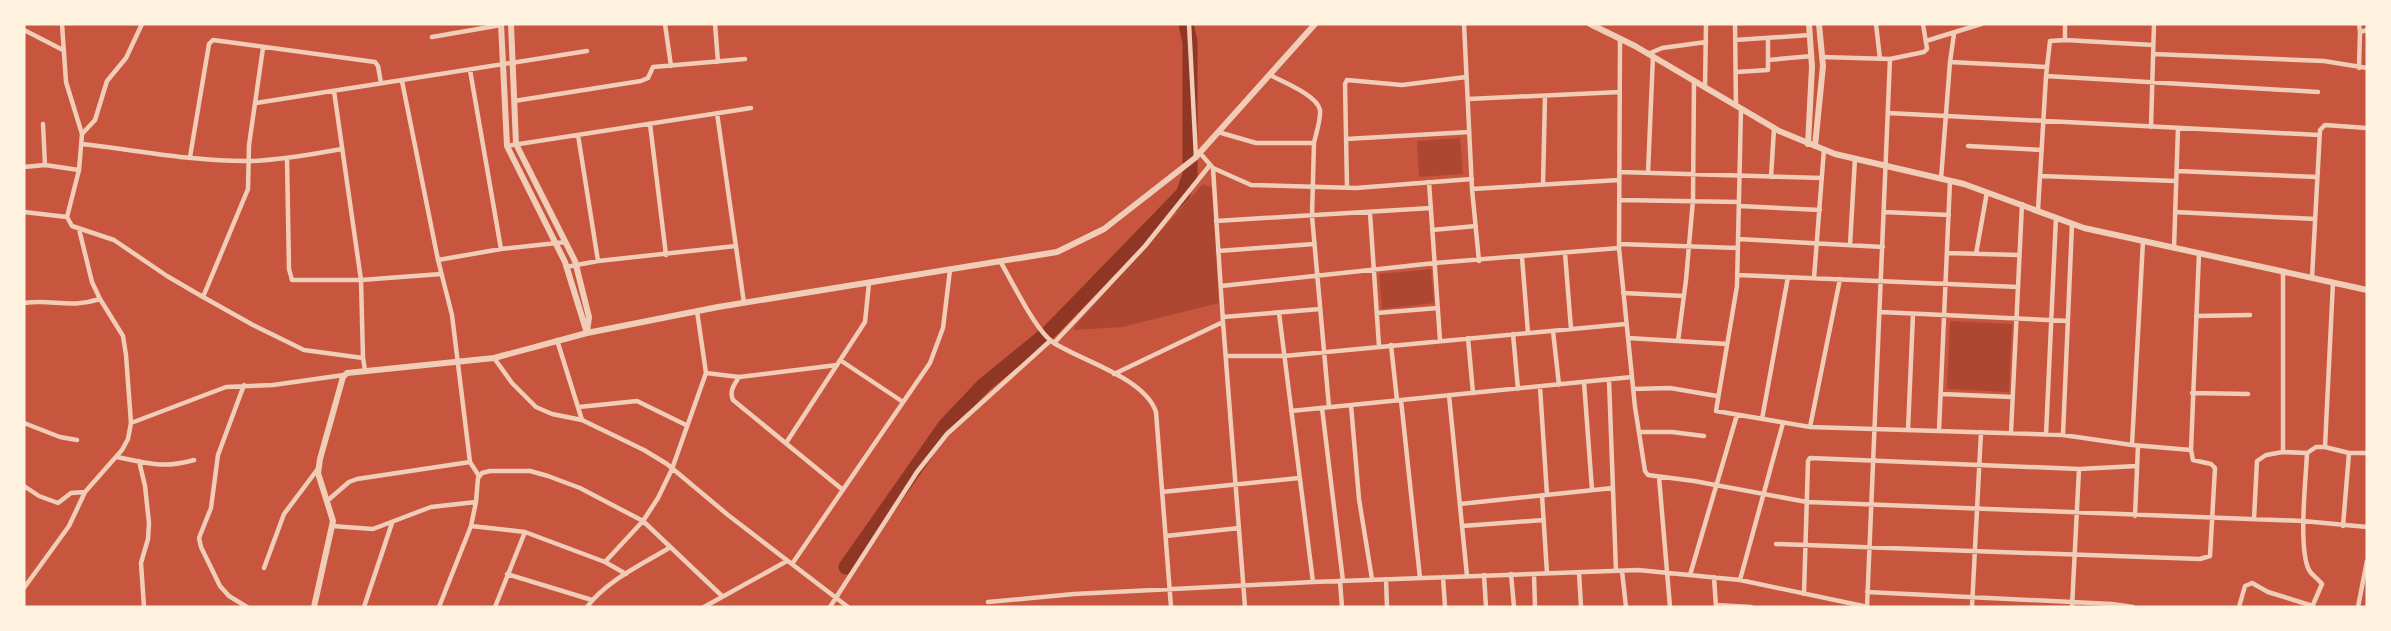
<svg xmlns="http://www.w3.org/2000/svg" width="2391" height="631" viewBox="0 0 2391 631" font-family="'Open Sans',sans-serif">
  <rect width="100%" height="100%" fill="#c8553d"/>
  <path fill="#ae4732" d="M1460 138 1463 174 1419 177 1417 141Z
    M1203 184 1213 188 1219 303 1122 327 1075 330 1074 327Z
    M1431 269 1434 303 1382 309 1379 274Z
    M1950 321 2012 324 2009 392 1947 389Z"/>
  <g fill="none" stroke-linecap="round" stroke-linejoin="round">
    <path stroke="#8f3625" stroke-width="15" d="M846 567 945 426 984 385 1049 332 1183 194 1190 175V42L1186 24"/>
    <path stroke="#f1ccb7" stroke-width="4.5" d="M62 24 66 82 82 134 79 170 67 217 72 226 114 240 167 276 203 297 253 325 304 350 363 358 365 370
      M665 24 671 66
      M715 24 718 62
      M1189 24 1196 157
      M1464 24 1472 189 1479 261
      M1735 24 1736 106
      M1876 24 1880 59
      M2359 24 2360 32 2367 30
      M24 30 63 50
      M432 37 501 25
      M1620 39 1619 248 1635 407 1645 471 1648 475 1694 481 1807 502 2303 521 2367 527
      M1735 40 1810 35
      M2065 40V24
      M1926 41 1981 24
      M1648 54 1662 48 1706 42
      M2153 54 2324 61 2367 68
      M1822 57 1890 59 1924 52 1927 49 1923 24
      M1768 60 1812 56
      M1950 62 2047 67
      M2359 68 2360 32
      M470 70 501 249
      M1736 72 1768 70V38
      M1270 75C1283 82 1317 95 1320 110 1321 120 1316 133 1314 143
      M2046 76 2318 92
      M402 81 438 260 452 315 470 462 479 476
      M1705 88 1706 24
      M334 91 361 280 363 358
      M1468 99 1620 92
      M514 101 641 81 648 78 653 67 745 59
      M256 103 587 51
      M1741 109 1737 286 1716 411 1810 427 2063 435 2132 445 2191 450
      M717 113 744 303
      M1888 113 2319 135
      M43 124 45 165
      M650 124 666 255
      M2151 127 2154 24
      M1218 132 1256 143H1314L1312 216 1329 407
      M82 134 95 120 107 81 126 58 142 24
      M578 135 598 261
      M1346 139 1469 132
      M82 144C136 150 196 162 251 161 282 160 312 154 342 149
      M507 146 751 108
      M1968 146 2042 150
      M1200 153 1213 168 1251 185 1356 188 1472 179
      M190 157 209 44 213 40 375 62 378 66 381 83
      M287 158 289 269 292 280H361L441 274
      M24 167 45 165 79 170
      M2177 171 2317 177
      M1619 172 1822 178
      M1648 173 1653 56
      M2040 176 2176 181
      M1771 177 1774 129
      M1941 179 1950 62 1954 34
      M1429 182 1440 340
      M1543 185 1545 96
      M1347 187 1345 84 1347 80 1402 85 1466 77
      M1472 189 1619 180
      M1619 200 1739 202
      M1739 206 1820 210
      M2038 210 2046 76 2050 41 2065 40 2153 45
      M24 212 67 217
      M1884 212 1949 215
      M2175 212 2315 219
      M1370 213 1379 346
      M1216 221 1431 208
      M1432 230 1476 226
      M1738 239 1883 247
      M1619 244 1738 248
      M1850 245 1855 158
      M2174 248 2178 128
      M1218 251 1314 244
      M1565 253 1571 329
      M1947 253 2019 255
      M1976 254 1987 192
      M1522 257 1528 333
      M438 260 501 249 566 242
      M1000 261C1012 281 1036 332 1054 343 1082 361 1145 378 1156 412L1171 607
      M566 267 598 261 736 246
      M1737 275 2018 287
      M1814 278 1824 149
      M2312 278 2320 130 2325 125 2367 128
      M1221 286 1435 263 1619 248
      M1623 293 1684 296
      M203 297 248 189 249 145 263 48
      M24 303C54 299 69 309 100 299
      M1880 312 2068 321
      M1279 313 1313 582
      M1377 313 1438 308
      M2196 316 2250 315
      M1223 317 1320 309
      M1223 322 1245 607
      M1553 331 1559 385
      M1513 334 1518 389
      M1468 338 1473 393
      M1628 338 1727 344
      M557 340 582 420
      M1678 341 1686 280 1693 200 1694 81
      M1054 343 1145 246 1210 165
      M1391 345 1397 400
      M1226 356H1284L1626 324
      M494 358 512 383 536 407 552 414 582 420 644 450 667 464 728 515 848 607
      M840 360 903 402
      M706 373 739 377 837 365
      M1114 374 1223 322 1213 168
      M739 377C734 385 729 391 733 400L843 490
      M1609 380 1616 571
      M1584 382 1592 490
      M244 385 218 455 211 508 199 538 201 547 220 586 229 596 247 607
      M1540 387 1547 495
      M1633 389 1670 388 1717 396
      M2192 393 2248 394
      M1941 394 2012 397
      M1449 395 1467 576
      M1401 400 1420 578
      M1351 405 1359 499 1372 579
      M579 407 637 401 686 425
      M1322 408 1343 581
      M1291 411 1632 377
      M1762 419 1788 277
      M24 423 60 437 77 440
      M131 423 226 387 273 385 344 375
      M1810 427 1840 279
      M1908 430 1913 314
      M1939 431 1950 181
      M1639 432H1672L1704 436
      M2011 433 2022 204
      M2046 435 2056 217
      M2063 435 2072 224
      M786 443 865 322 869 283
      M2132 445 2143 241
      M2325 447 2333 282
      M2283 452V272
      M2307 453C2306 478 2298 549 2309 570 2312 575 2318 579 2322 584L2312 607
      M117 457C147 463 163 469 194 460
      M139 461 145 486 149 523 148 539 141 563 144 607
      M1659 477 1670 607
      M24 486 39 496 58 503 71 493 85 492
      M1162 492 1299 478
      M1542 495 1547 573
      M327 501 349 482 357 479 470 462
      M1460 504 1613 488
      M2135 516 2138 446
      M2254 519 2257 461 2266 455 2283 452 2307 453 2316 447H2325L2349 453H2367
      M332 526 373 529 431 507 476 502
      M471 526 525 532 605 562 626 574
      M1462 526 1544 520
      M2343 526 2349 453
      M1166 536 1239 528
      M1776 544 2200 559 2210 556 2215 468 2211 464 2193 460 2191 450 2199 253
      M605 562 643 521 658 498 672 469 706 373 697 311
      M792 564 930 363 943 328 950 270
      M264 568 284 514 317 470
      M1622 571 1626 607
      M1579 572 1581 607
      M507 574 592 600
      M1511 574 1514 607
      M1534 574 1535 607
      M1484 575 1486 607
      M1690 575 1737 415
      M1443 577 1445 607
      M1714 577 1716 607
      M1386 579 1387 607
      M1740 580 1783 423
      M1340 581 1342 607
      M24 588 69 526 85 492 122 450 128 439 131 423 126 355 123 336 100 299 92 282 79 229
      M1867 592 2112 604 2133 607
      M1804 594 1808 461 1810 458 2079 469 2137 466
      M988 602 1074 594 1313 582 1638 570 1740 580 1868 607
      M1716 605 1751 607
      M364 607 392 523
      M439 607 471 526 476 502 478 478 482 473 490 471H530L548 476 580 488 643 521 722 596
      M495 607 525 532
      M587 607C606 581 641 565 669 548
      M704 607 787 561
      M830 607 917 472 947 434 1050 341
      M1867 607 1890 59
      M1972 607 1981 432
      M2072 607 2079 469
      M2239 607 2245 586 2252 583 2268 592 2313 606
      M2358 607 2367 561"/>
    <path stroke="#f1ccb7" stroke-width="6" d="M501 24 507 146 565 262 587 333
      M511 24 516 144 575 261 589 317 587 332
      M1590 24 1635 46 1779 131 1835 154 1964 184 2084 228 2367 290
      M1808 144 1812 67 1809 24
      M1815 146 1823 66 1819 24
      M314 607 333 521 318 473 320 459 343 377 347 373 494 358 587 333 718 307 1057 252 1104 229 1195 158 1315 24"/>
  </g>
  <rect width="2391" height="631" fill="none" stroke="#fff3e0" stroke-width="51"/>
</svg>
